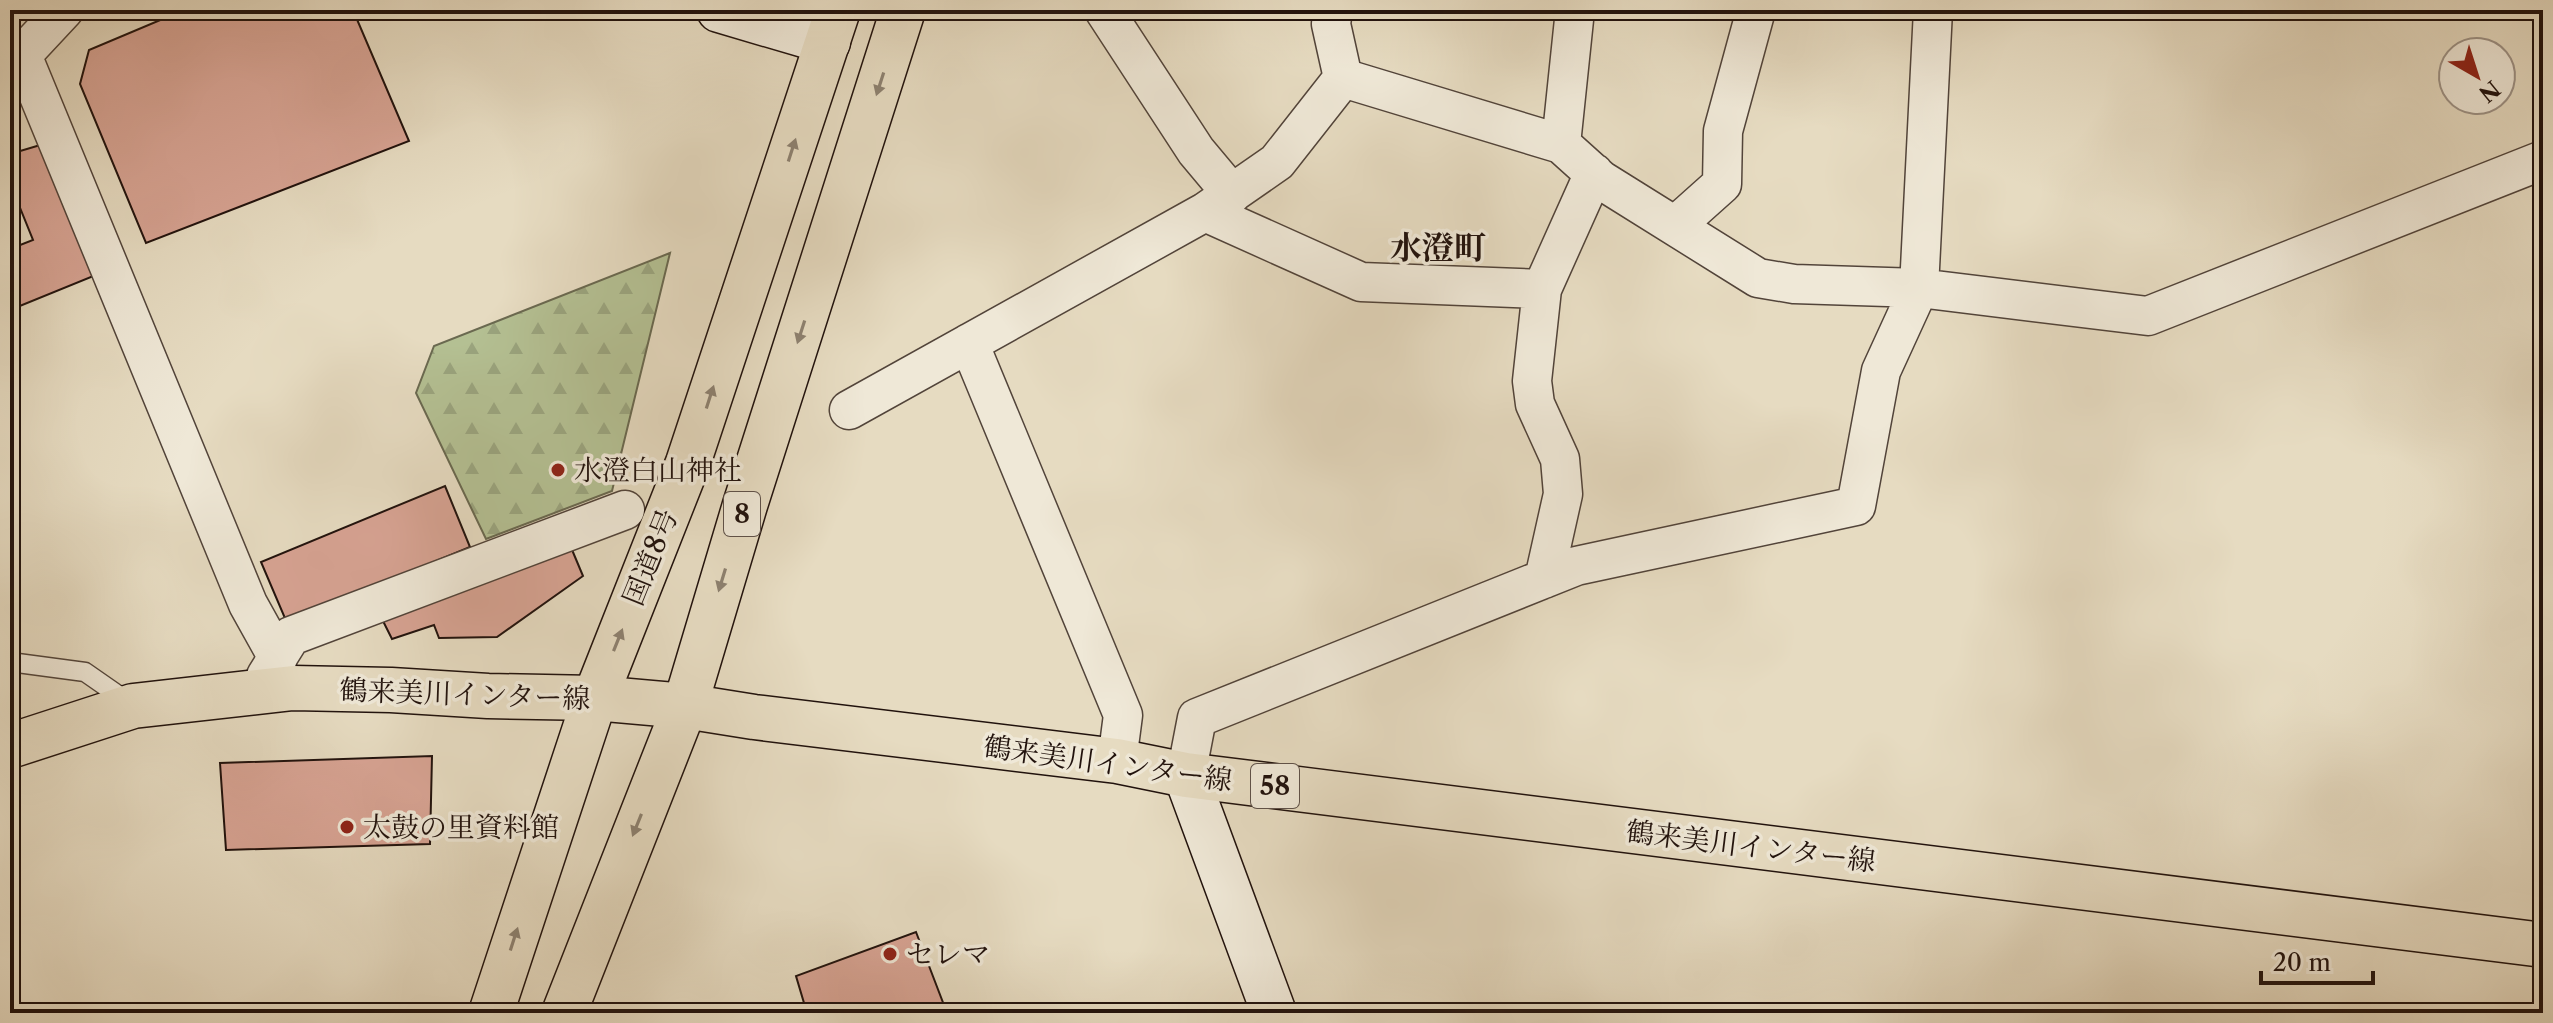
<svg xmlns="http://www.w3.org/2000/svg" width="2553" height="1023" viewBox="0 0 2553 1023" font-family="'Libre Caslon Text','Noto Serif JP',serif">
  <defs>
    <pattern id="forest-firs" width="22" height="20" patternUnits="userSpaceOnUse" patternTransform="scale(2)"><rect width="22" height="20" fill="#b4c093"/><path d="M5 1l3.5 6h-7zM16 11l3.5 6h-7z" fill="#9aa47e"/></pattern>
  </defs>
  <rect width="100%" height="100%" fill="#e6dbc1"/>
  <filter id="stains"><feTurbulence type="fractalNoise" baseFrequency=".0025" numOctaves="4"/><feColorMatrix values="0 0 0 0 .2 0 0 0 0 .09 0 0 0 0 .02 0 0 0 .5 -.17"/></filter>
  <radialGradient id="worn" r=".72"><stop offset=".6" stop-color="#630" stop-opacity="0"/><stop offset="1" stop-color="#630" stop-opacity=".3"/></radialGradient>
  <path fill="url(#forest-firs)" stroke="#6a6950" stroke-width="2" d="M670 253 612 491 486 539 416 393 434 346Z"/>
  <path fill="#d7a393" stroke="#21120d" stroke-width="2" d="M184 10H353L409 141 146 243 80 84 89 50Z
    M47 143 96 275 10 310V249L33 240 10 183V154Z
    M445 486 470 547 287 623 261 562Z
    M570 545 583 576 497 637 439 638 434 625 392 639 382 619Z
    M432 756 430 844 226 850 220 763Z
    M916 932 947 1013H807L796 976Z"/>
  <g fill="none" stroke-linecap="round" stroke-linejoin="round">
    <defs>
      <path id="lane" d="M10 662 85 672 131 704"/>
      <path id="street" d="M64 10 22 55 248 604 278 658
        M1104 10 1196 151 1232 194
        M1333 10 1331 24 1343 78
        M1343 78 1561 144 1601 180 1758 278 1794 284 1919 288 2148 316 2543 160
        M1561 144 1575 10
        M1205 212 1361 282 1542 289
        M1675 226 1722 184 1723 131 1756 10
        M969 343 1123 715 1117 761
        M849 410 1205 212 1277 162 1343 78
        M1544 579 1563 494 1560 459 1535 404 1532 381 1542 289 1594 173
        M266 676 291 636 625 510
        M1186 775 1197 718 1576 566 1856 506 1881 371 1919 288 1933 10"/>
      <path id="secondary" d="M719 10 828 42
        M1186 775 1274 1013"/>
      <path id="primary" d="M10 746 133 706 293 688 391 690 488 696 595 698 685 706 754 717 1117 761 1186 775 2543 945"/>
      <path id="highway" d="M491 1013 595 698 688 463 838 10
        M564 1013 685 706 745 505 903 10"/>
    </defs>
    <use href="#lane" stroke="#52443a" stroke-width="21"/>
    <use href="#street" stroke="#52443a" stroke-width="41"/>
    <use href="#secondary" stroke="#21120d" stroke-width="47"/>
    <use href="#primary" stroke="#21120d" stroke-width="47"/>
    <use href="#highway" stroke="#21120d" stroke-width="47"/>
    <use href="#lane" stroke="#efe8d7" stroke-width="18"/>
    <use href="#street" stroke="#efe8d7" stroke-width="38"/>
    <use href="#secondary" stroke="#efe8d7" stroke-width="44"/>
    <use href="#primary" stroke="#e6dbc1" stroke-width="44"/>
    <use href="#highway" stroke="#e6dbc1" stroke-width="44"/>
  </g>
  <defs><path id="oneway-solid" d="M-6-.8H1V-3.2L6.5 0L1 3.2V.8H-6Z" transform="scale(2)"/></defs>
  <g fill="#8d8170">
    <use href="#oneway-solid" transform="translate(880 84) rotate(108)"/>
    <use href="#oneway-solid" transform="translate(792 150) rotate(-72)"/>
    <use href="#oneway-solid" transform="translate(801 332) rotate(108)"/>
    <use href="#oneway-solid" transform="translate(710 397) rotate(-72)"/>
    <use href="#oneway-solid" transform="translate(722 580) rotate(107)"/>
    <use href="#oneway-solid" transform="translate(618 640) rotate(-68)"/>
    <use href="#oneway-solid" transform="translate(637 825) rotate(112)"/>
    <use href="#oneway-solid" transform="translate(514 939) rotate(-72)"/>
  </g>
  <g fill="#8f2418" stroke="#efe8d7" stroke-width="3">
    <circle cx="558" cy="470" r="8"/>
    <circle cx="347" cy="827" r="8"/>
    <circle cx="890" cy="954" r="8"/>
  </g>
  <g text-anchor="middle" stroke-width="7" stroke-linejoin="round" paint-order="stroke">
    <g fill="#efe8d7" stroke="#5f524a" stroke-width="2">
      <rect x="724" y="492" width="36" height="44" rx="6"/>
      <rect x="1251" y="764" width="48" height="44" rx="6"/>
    </g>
    <g font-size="26" font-weight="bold" fill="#21120d">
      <text x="742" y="523">8</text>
      <text x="1275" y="795">58</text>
    </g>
    <g font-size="28" fill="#21120d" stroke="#efe8d7" text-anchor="start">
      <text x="574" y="480">水澄白山神社</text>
      <text x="363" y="837">太鼓の里資料館</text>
      <text x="906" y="964">セレマ</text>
    </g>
    <g font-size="28" fill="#21120d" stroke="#efe8d7">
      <text transform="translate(650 557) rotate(-68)" y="10">国道8号</text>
      <text transform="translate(465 694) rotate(2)" y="10">鶴来美川インター線</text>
      <text transform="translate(1108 763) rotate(8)" y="10">鶴来美川インター線</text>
      <text transform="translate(1751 846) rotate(7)" y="10">鶴来美川インター線</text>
    </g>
    <g font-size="32" font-weight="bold" fill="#21120d" stroke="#efe8d7">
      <text x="1438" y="259">水澄町</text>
    </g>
  </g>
  <rect width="2553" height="1023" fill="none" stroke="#e6dbc1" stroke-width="40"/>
  <rect x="12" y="12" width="2529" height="999" fill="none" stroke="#21120d" stroke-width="4"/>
  <rect x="20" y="20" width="2513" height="983" fill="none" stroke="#21120d" stroke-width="2"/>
  <g transform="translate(2477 76) rotate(141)"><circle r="38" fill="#efe8d7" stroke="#9d9286" stroke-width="2"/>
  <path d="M0-6L14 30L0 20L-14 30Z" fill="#8f2418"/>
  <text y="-12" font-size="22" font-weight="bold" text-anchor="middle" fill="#21120d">N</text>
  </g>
  <path d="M2261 971v12h112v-12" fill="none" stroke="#21120d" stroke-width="4"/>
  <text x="2273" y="971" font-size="24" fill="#21120d" stroke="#efe8d7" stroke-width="6" paint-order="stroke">20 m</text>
  <rect width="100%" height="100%" filter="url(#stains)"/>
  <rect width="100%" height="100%" fill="url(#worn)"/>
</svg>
